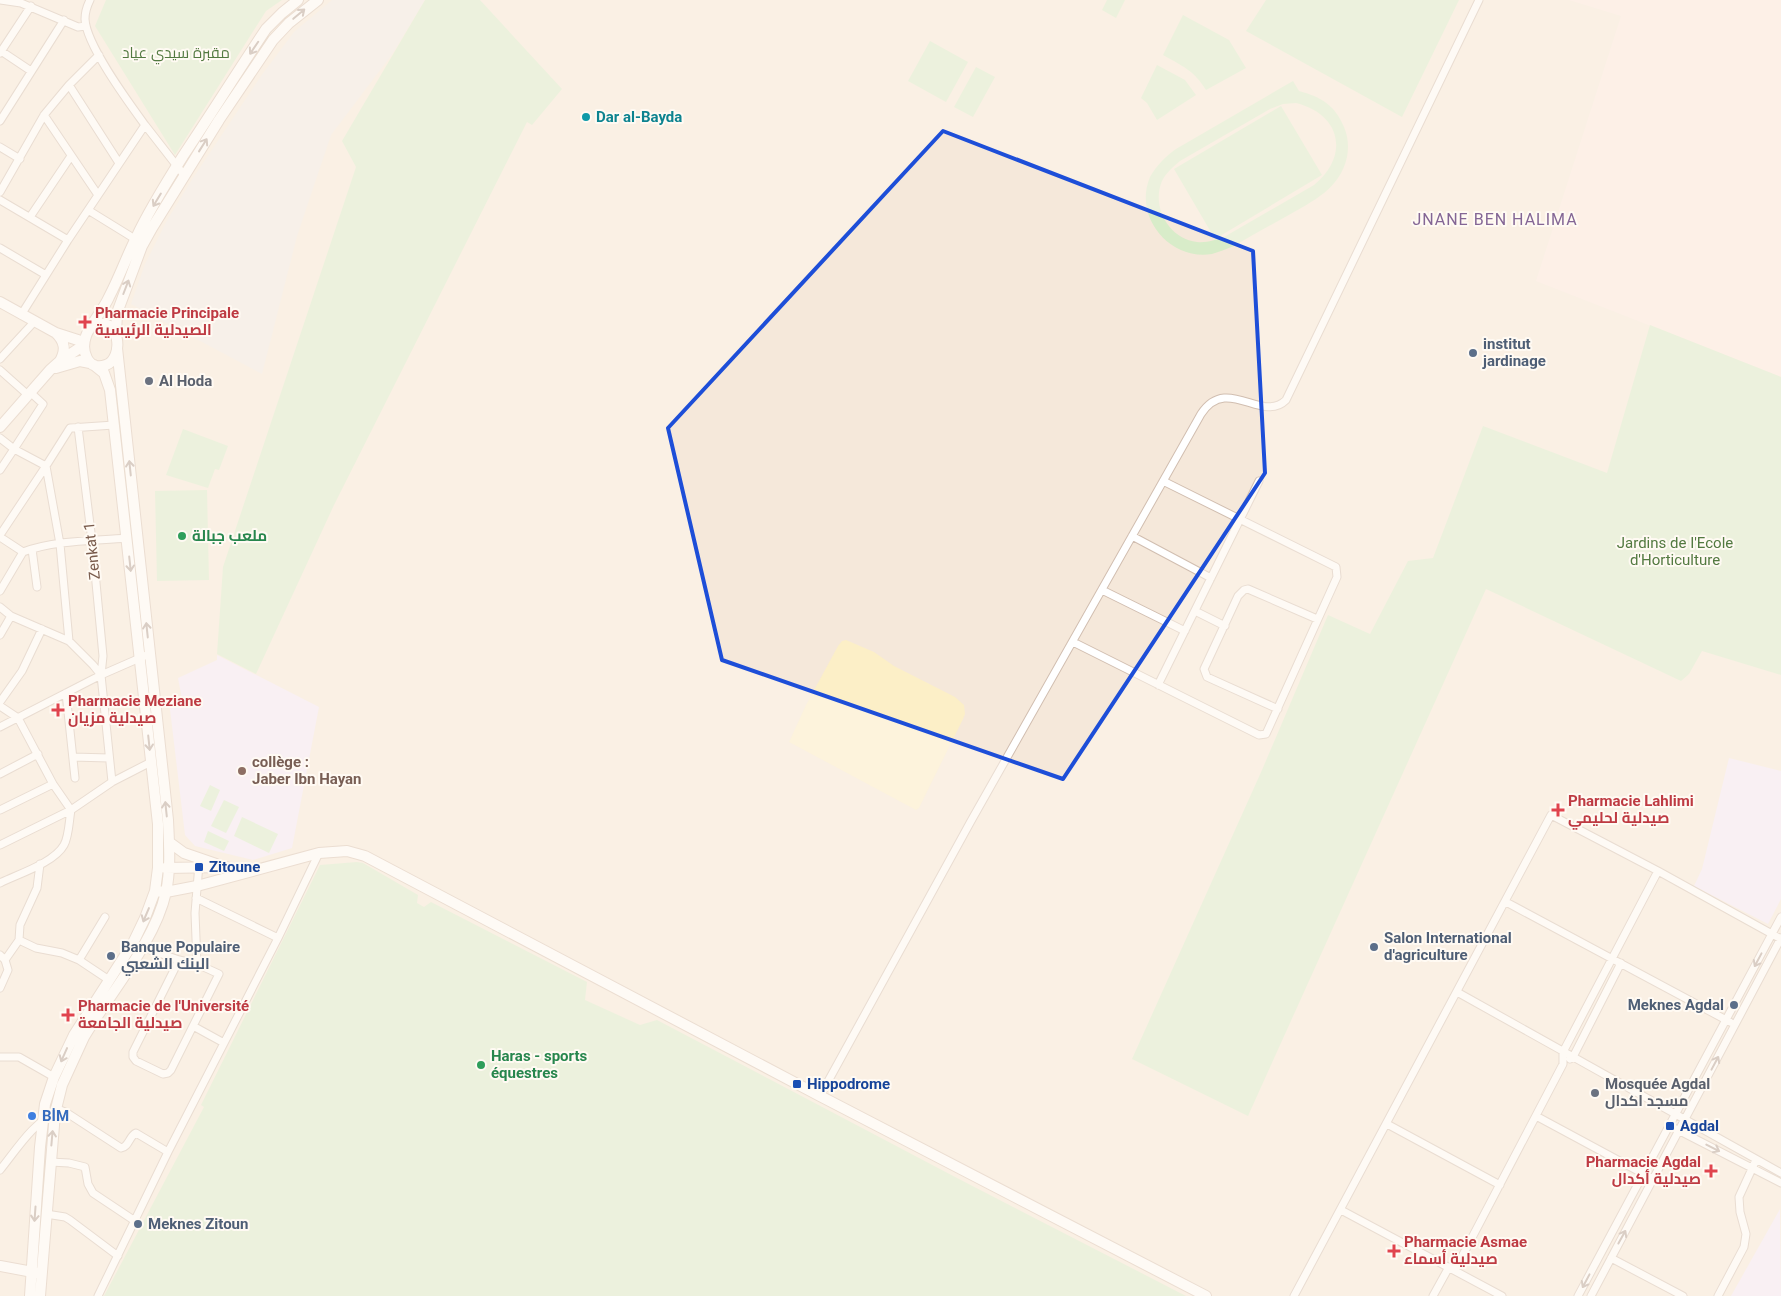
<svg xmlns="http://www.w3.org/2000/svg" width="1781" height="1296" viewBox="0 0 1781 1296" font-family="Roboto,Cairo,sans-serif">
  <rect width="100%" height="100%" fill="#fdf6ec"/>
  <path fill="#f5e8da" d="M0 0H1781V1296H0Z"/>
  <path fill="#fde8e0" d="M1569 0H1781V377L1536 281 1621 16Z"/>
  <path fill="#efe9e4" d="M332 0H425L393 53 331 135 297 236 262 374 131 304 145 264 166 222 193 178 261 76 294 32Z"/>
  <path fill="#f3e8fa" d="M217 655 319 707 292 848 253 860 195 846 185 835 169 701 182 699 178 678 217 660Z
    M1729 758 1781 771V899L1768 924 1694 886 1702 869Z
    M1780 1209 1781 1296H1731Z"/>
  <path fill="#d8ecc9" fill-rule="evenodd" d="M106 0H282L266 11 175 155 95 26Z
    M425 0H480L562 89 532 125 527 122 334 505 256 674 217 654 223 567 356 167 342 141Z
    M1107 0H1125L1116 18 1102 10Z
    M1266 0H1459L1402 117 1246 31Z
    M1183 15 1229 40 1246 68 1206 90C1194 70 1182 66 1163 55Z
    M930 41 968 62 946 102 908 81Z
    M1157 65 1185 80 1196 95 1157 120 1147 103 1141 98Z
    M976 67 995 77 973 117 954 107Z
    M1293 81 1299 91C1321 97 1335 105 1344 127 1348 136 1349 147 1347 157 1340 189 1313 201 1287 216 1269 226 1251 236 1234 246 1226 249 1219 252 1212 254 1170 261 1133 217 1150 177 1156 166 1166 156 1176 149ZM1296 103C1341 114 1350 156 1314 185L1224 237C1215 240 1207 243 1197 242 1169 239 1151 207 1162 181 1166 173 1173 167 1180 161L1270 109 1283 104Z
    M1281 106 1322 175 1215 239 1174 169Z
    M1650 325 1781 377V675L1702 651 1689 674 1681 681 1486 589 1248 1116 1132 1059 1262 770 1328 615 1370 634 1408 561 1433 558 1483 426 1607 473Z
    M183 429 228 446 219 470 215 469 208 488 166 475Z
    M207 490 209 580 157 581 155 491Z
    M210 785 220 790 211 811 200 806Z
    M224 800 239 807 226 833 211 826Z
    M242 817 278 834 269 853 234 836Z
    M208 831 229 841 224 851 204 842Z
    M357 862 363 863 418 895 417 903 424 907 431 902 587 982 585 1000 640 1025 657 1020 957 1178 1186 1296H104L204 1107 201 1105 320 865Z"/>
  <path fill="#fcefc7" d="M846 640 874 652 894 666 955 697 964 705 965 714 963 719 919 808 916 810 789 742 806 705 838 646 842 641Z"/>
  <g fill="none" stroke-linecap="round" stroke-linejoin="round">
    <defs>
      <path id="street" d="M0 0 21 3 78 27 86 26
        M1 51 31 71
        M0 53 31 6
        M69 85 99 55
        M44 115 98 195
        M0 121 64 20
        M145 125 184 175
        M0 147 20 159
        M0 192 44 115 69 85 119 163
        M0 200 68 240
        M88 210 135 239
        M30 217 71 156
        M0 248 46 275
        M21 315 68 240 145 125C129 103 86 45 85 19 85 12 87 6 90 0
        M0 359 34 322
        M0 370 28 395
        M78 427 92 541 103 656 101 675
        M0 438 14 449 43 404 30 392
        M0 470 14 449 46 466 60 544 69 641
        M0 535 46 466 70 428 114 425
        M1132 536 1211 578
        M0 537 23 552 0 591
        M32 549 37 587
        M23 552C55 540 93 541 127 538
        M1102 590 1185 631
        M0 607 11 616
        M1195 611 1225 626
        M0 635 11 616 69 641 93 665 101 675 112 782 71 810 0 845
        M1073 642 1259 735 1266 734 1337 577 1336 567 1163 481
        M1158 685 1259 481
        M66 693 75 778
        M0 702 22 671 42 629
        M0 706 18 718 53 784 71 810C69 821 69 836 64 845 54 863 18 874 0 883
        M1278 709 1207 677 1204 669 1238 596 1244 590 1248 589 1317 619
        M0 727 101 675 149 654
        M73 757 109 758
        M0 774 38 754
        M112 782 151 762
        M0 810 53 784
        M40 864 37 888 20 925 19 940 36 948 62 953 79 960 109 980
        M196 898 278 938
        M1506 902 1730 1022
        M139 946 179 960 197 964 219 974 171 1070 168 1073 163 1074 136 1061 133 1057V1052L179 960
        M0 955 5 960 8 970 0 988
        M5 960 19 940
        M79 960 105 917
        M197 964 195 913 199 864
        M1457 992 1781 1173
        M193 1026 224 1043
        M0 1057H19L54 1077
        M1570 1059 1573 1057 1621 963
        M820 1096 971 821 1201 414C1227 374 1262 424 1286 400L1479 0
        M1536 1116 1653 1179
        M1387 1124 1500 1185
        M1670 1126 1781 1183
        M50 1162 69 1163 85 1167 88 1184 93 1193 135 1221
        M0 1170C17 1149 33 1122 60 1110L67 1113 121 1148C129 1147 129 1136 136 1133L168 1152
        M1341 1210 1502 1296
        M46 1214 65 1217 70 1220 118 1256
        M1611 1258 1683 1296
        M1455 1270 1563 1064V1052L1658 871
        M98 1296 168 1152 278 938 319 853
        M1294 1296 1551 815 1658 871 1781 939
        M1433 1296 1449 1267
        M1578 1296 1781 917
        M1591 1296 1781 938
        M1718 1296 1744 1247 1746 1234 1740 1212 1739 1197 1756 1160"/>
      <path id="secondary" d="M0 302 56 333 84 342
        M92 326C120 313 125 358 106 365 87 372 81 350 86 336 89 326 104 309 109 297 119 278 126 258 136 238 149 210 166 183 183 156 211 114 238 71 266 29L282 13 298 0
        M56 333C65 342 66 350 60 361
        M116 333 117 313 142 246 152 228 219 120 273 40 289 23 318 0
        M56 368 80 361 90 363
        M0 427 50 370 60 361 84 345
        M169 842 184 853 216 864
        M165 868 226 867 242 872
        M155 891 166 892 197 886 319 853 347 851 365 856 820 1096 1206 1296
        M0 1266 38 1273
        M30 1296 40 1147 45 1104 54 1077 74 1035 133 943 145 918 155 891 158 868V824L110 390 104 373 94 365
        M40 1296 55 1113 62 1085 84 1037C110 993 155 942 166 892 171 868 169 843 168 820L117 348"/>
    </defs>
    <use href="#street" stroke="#d1beb0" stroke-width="9"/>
    <use href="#secondary" stroke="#d6c0b0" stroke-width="12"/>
    <use href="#street" stroke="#fff" stroke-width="7"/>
    <use href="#secondary" stroke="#fff" stroke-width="10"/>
  </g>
  <defs><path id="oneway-shaft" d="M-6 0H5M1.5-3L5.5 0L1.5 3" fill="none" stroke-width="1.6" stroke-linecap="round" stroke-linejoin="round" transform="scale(1.25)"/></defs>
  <g stroke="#af9d94">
    <use href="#oneway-shaft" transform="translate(299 14) rotate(-40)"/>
    <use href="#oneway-shaft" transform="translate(254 48) rotate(124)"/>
    <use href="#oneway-shaft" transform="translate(203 145) rotate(-58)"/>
    <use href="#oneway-shaft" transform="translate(157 200) rotate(121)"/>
    <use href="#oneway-shaft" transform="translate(126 287) rotate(-69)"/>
    <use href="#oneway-shaft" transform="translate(130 468) rotate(-96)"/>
    <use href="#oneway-shaft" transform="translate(130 564) rotate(84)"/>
    <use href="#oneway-shaft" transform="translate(147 630) rotate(-96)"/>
    <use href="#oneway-shaft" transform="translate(149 743) rotate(84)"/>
    <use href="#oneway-shaft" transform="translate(166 809) rotate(-96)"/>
    <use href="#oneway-shaft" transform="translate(146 915) rotate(113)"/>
    <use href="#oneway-shaft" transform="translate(1758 960) rotate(118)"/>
    <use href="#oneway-shaft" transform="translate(64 1055) rotate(114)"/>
    <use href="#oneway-shaft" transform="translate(1715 1063) rotate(-62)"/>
    <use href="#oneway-shaft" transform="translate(52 1138) rotate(-85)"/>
    <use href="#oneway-shaft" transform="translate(1713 1148) rotate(27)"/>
    <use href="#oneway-shaft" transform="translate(35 1214) rotate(94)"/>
    <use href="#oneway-shaft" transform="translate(1622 1237) rotate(-61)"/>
    <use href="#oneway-shaft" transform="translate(1586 1281) rotate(118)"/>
  </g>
  <path d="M0 0H1781V1296H0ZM943 131 1253 251 1265 473 1063 779 722 660 668 428Z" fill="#fdf6ec" fill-opacity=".55" fill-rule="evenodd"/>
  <path fill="none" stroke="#1d4ed8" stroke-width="4" stroke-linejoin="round" d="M943 131 1253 251 1265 473 1063 779 722 660 668 428Z"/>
  <circle fill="#0f9aa8" stroke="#fffaf3" stroke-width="2" cx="586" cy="117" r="5"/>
  <g fill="#e0444e" stroke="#fffaf3" stroke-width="2">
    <path d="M82.5 314.5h5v5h5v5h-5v5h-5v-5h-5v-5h5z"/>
    <path d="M55.5 702.5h5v5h5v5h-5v5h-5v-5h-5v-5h5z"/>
    <path d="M1555.5 802.5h5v5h5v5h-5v5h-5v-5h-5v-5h5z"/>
    <path d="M65.5 1007.5h5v5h5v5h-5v5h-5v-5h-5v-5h5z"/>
    <path d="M1708.5 1163.5h5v5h5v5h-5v5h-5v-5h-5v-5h5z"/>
    <path d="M1391.5 1243.5h5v5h5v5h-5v5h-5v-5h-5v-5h5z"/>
  </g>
  <g fill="#5c6f8a" stroke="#fffaf3" stroke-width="2">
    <circle cx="1473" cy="353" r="5"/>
    <circle cx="1374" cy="947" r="5"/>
    <circle cx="111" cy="956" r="5"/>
    <circle cx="1734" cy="1005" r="5"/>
    <circle cx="138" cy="1224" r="5"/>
  </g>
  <g fill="#6b7280" stroke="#fffaf3" stroke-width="2">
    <circle cx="149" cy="381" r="5"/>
    <circle cx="1595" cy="1093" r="5"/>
  </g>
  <g fill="#2e9e5b" stroke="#fffaf3" stroke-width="2">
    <circle cx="182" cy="536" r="5"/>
    <circle cx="481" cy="1065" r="5"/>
  </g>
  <circle fill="#8d6e63" stroke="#fffaf3" stroke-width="2" cx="242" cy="771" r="5"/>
  <g fill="#1a4fb4" stroke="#fffaf3" stroke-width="2">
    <rect x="194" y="862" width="10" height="10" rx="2.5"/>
    <rect x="792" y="1079" width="10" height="10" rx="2.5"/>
    <rect x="1665" y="1121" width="10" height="10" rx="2.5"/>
  </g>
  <circle fill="#3f7fe0" stroke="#fffaf3" stroke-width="2" cx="32" cy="1116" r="5"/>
  <g text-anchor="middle" stroke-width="4" stroke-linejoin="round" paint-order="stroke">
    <g font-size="15" fill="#537a41" stroke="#fffaf3">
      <text x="176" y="58">مقبرة سيدي عياد</text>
      <text x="1675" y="548">Jardins de I'Ecole<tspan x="1675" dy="17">d'Horticulture</tspan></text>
    </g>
    <g font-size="15" font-weight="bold" fill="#0d838f" stroke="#fffaf3" text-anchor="start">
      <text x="596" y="122">Dar al-Bayda</text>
    </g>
    <g font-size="15" font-weight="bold" fill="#be3a42" stroke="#fffaf3" text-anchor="start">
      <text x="95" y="318">Pharmacie Principale<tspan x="95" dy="17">الصيدلية الرئيسية</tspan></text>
      <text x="68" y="706">Pharmacie Meziane<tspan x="68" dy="17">صيدلية مزيان</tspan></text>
      <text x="1568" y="806">Pharmacie Lahlimi<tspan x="1568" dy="17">صيدلية لحليمي</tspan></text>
      <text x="78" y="1011">Pharmacie de l'Université<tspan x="78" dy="17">صيدلية الجامعة</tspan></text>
      <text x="1701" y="1167" text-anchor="end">Pharmacie Agdal<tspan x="1701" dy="17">صيدلية أكدال</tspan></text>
      <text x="1404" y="1247">Pharmacie Asmae<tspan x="1404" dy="17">صيدلية أسماء</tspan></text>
    </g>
    <g font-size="15" font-weight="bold" fill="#4e5e75" stroke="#fffaf3" text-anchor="start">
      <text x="1483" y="349">institut<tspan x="1483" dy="17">jardinage</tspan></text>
      <text x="1384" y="943">Salon International<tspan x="1384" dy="17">d'agriculture</tspan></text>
      <text x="121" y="952">Banque Populaire<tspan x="121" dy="17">البنك الشعبي</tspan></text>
      <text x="1724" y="1010" text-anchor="end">Meknes Agdal</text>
      <text x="148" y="1229">Meknes Zitoun</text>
    </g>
    <g font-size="15" font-weight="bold" fill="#5b616d" stroke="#fffaf3" text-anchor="start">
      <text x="159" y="386">Al Hoda</text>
      <text x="1605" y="1089">Mosquée Agdal<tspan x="1605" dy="17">مسجد اكدال</tspan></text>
    </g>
    <g font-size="15" font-weight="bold" fill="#27864d" stroke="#fffaf3" text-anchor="start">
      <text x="192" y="541">ملعب جبالة</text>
      <text x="491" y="1061">Haras - sports<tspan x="491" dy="17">équestres</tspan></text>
    </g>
    <g font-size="15" fill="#7a5c4d" stroke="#fffaf3">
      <text transform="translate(92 551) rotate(-96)" y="5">Zenkat 1</text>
    </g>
    <g font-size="15" font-weight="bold" fill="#785e54" stroke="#fffaf3" text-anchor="start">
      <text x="252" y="767">collège :<tspan x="252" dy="17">Jaber Ibn Hayan</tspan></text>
    </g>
    <g font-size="15" font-weight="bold" fill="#164399" stroke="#fffaf3" text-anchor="start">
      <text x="209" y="872">Zitoune</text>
      <text x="807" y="1089">Hippodrome</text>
      <text x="1680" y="1131">Agdal</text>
    </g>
    <g font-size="15" font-weight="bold" fill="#366cbe" stroke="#fffaf3" text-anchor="start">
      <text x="42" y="1121">BİM</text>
    </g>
    <g font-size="16" letter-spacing="1" fill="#846695" stroke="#fffaf3">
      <text x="1495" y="225">JNANE BEN HALIMA</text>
    </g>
  </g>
</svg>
